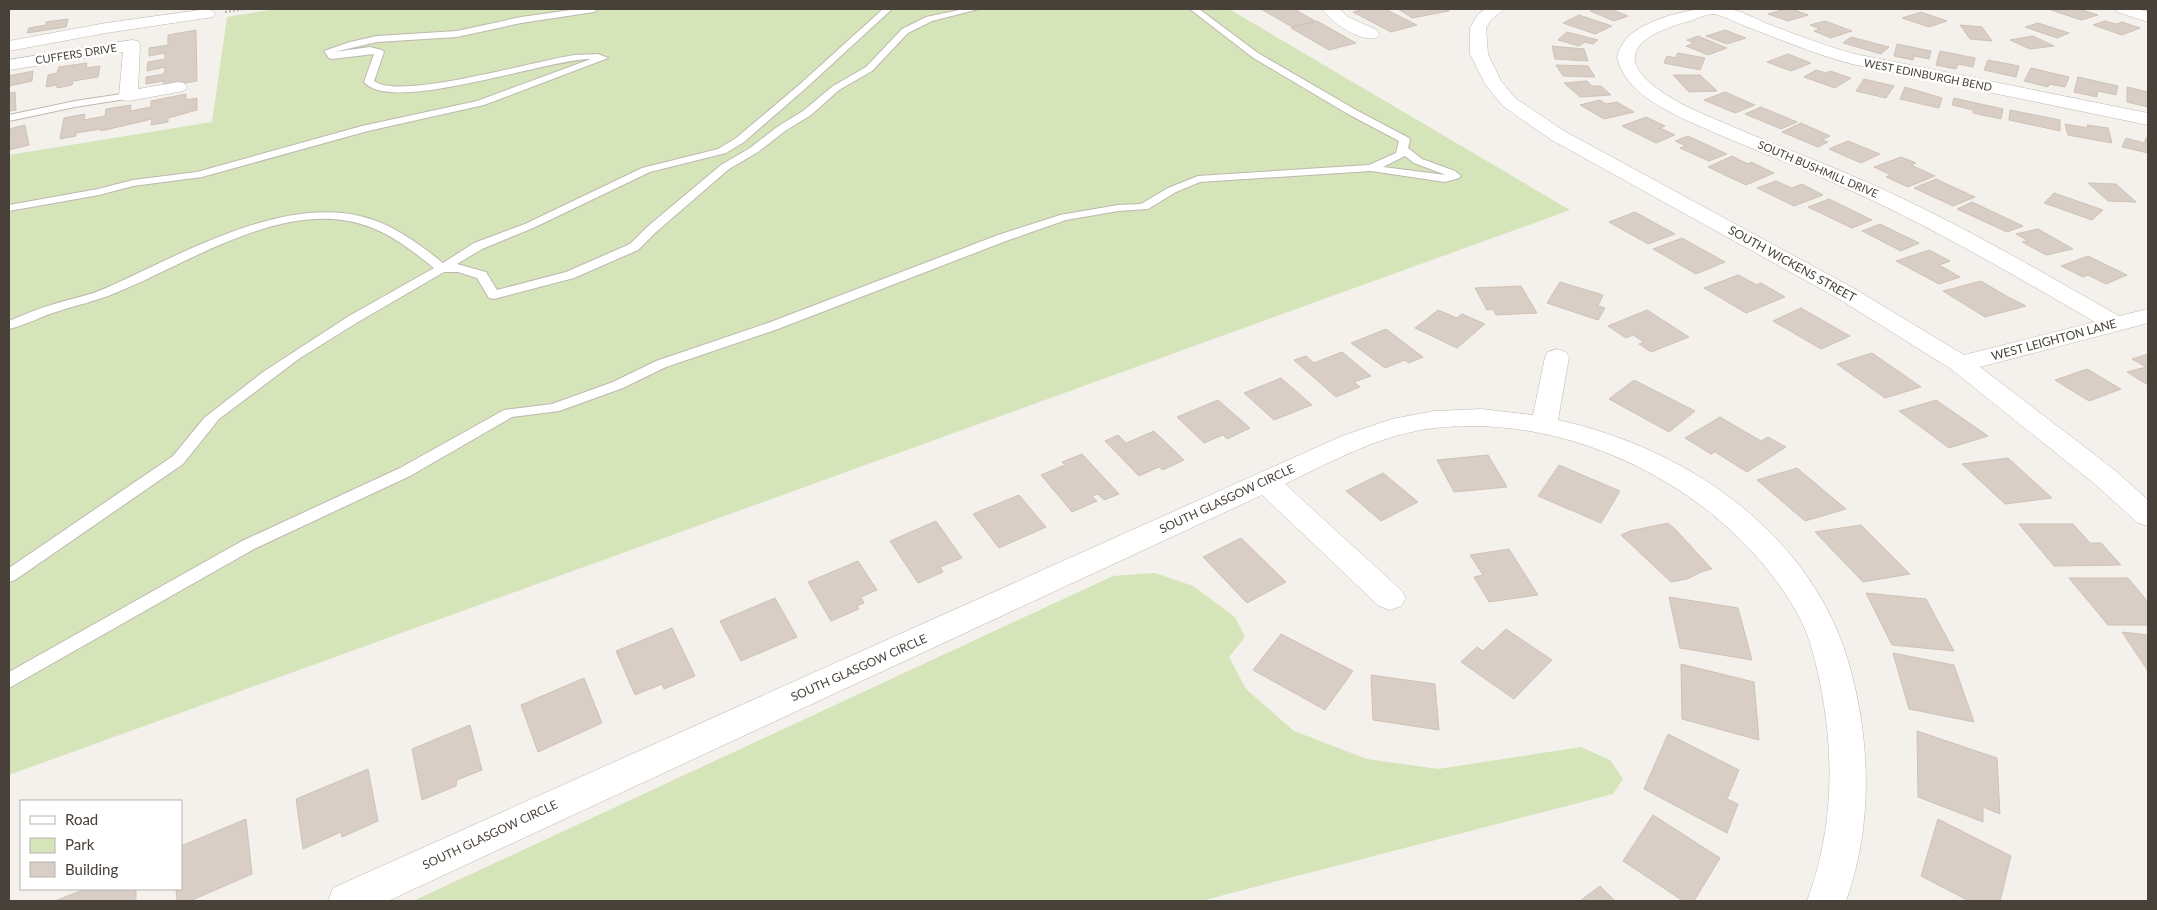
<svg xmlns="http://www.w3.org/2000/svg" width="2157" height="910" viewBox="0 0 2157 910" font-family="Lato,sans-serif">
  <rect width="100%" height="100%" fill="#f4f1ec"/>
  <path fill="#d5e4b9" d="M276 9H1229L1570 210 9 775V155L212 122 227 17Z
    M1155 573 1193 586 1235 617 1245 637 1229 657 1246 689 1294 731 1367 759 1438 769 1581 747 1610 760 1623 779 1613 794 1201 901H413L1113 576Z"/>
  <path fill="#d8cec5" stroke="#cfc2b6" d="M1261 9H1294L1315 21 1292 27Z
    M1365 9H1385L1417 25 1391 32 1353 12Z
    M1398 9H1445L1449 11 1412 18Z
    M1597 9H1610L1628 16 1614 21 1590 11Z
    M1785 9H1792L1808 15 1788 21 1768 14Z
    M2056 9H2079L2098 15 2081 20 2051 10Z
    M1921 12 1947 21 1929 27 1902 18Z
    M1579 15 1612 26 1595 34 1563 23Z
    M68 19 66 27 27 33 29 28 46 25V22Z
    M1317 21 1356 43 1329 50 1291 28Z
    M1825 21 1852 31 1831 38 1814 31 1820 29 1810 25Z
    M2105 21 2116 24 2122 22 2140 28 2122 35 2093 25Z
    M2038 23 2069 33 2057 38 2025 27Z
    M1960 25 1982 27 1992 41 1970 39Z
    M196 30 197 81 163 87 164 81 146 84V77L164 74 165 67 147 71 148 62 165 59V53L149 56V48L168 45V35Z
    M1725 30 1746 38 1727 44 1706 36Z
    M1567 32 1598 40 1593 44 1585 42 1579 46 1558 40Z
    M1698 36 1727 48 1708 55 1686 46 1694 43 1687 40Z
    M2033 36 2054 46 2030 49 2010 40Z
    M1851 37 1889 47 1881 54 1843 43Z
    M1897 44 1931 51 1929 59 1914 56 1913 60 1894 56Z
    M1552 46 1584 49 1588 61 1555 59Z
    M1940 51 1975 58 1973 67 1958 64 1956 69 1936 65Z
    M1678 53 1705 58 1700 70 1664 63 1667 56 1675 58Z
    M1788 54 1811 63 1791 71 1767 62Z
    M1988 60 2019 66 2016 77 1984 70Z
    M87 63 86 68 100 66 98 77 73 81 72 85 57 88V85L46 87 48 75 57 73 59 67Z
    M1556 65 1588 66 1595 77 1563 76Z
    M2031 68 2069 77 2065 87 2049 84 2048 87 2024 81Z
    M1816 70 1826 73 1830 71 1851 78 1835 88 1804 77Z
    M33 71 32 81 9 86V76Z
    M1673 75H1700L1717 91 1689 92Z
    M2078 77 2118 86 2116 95 2098 91 2097 97 2074 92Z
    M1864 79 1894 86 1886 98 1856 91Z
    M1587 81 1592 86H1601L1611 95 1580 97 1564 83Z
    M1905 87 1942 98 1939 108 1900 99Z
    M2127 87 2148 92V107L2127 102Z
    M15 92 16 110 9 111V93Z
    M1725 92 1755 105 1735 113 1704 100Z
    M186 94V100L197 98V110L168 118V122L151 125 152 119 101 131V129L76 133V136L60 139 64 118 85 114 84 120 105 116 106 109 131 105 130 111 151 107V101Z
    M1954 98 2003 109 2001 119 1973 113V110L1952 105Z
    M1600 100 1606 104 1617 102 1634 112 1604 119 1580 105Z
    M1761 107 1797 122 1781 129 1745 114Z
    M2010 110 2060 120V131L2009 120Z
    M1646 117 1665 126 1660 128 1675 135 1656 143 1622 126Z
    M1801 123 1830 136 1822 140 1828 142 1818 147 1782 132Z
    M2065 124 2088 128 2087 125 2108 128 2112 143 2068 135Z
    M25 125 29 145 9 150V129Z
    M1688 136 1727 154 1709 161 1680 148 1686 146 1675 141Z
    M2147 137 2148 153 2122 147 2126 138 2144 143Z
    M1848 141 1880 154 1861 163 1829 149Z
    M1732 156 1748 164 1751 162 1774 173 1746 185 1708 167Z
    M1901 157 1916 163 1911 165 1935 176 1908 187 1886 177 1891 175 1874 167Z
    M1936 179 1975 197 1953 206 1914 188Z
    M1776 181 1792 188 1802 184 1823 195 1794 206 1757 188Z
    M2088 183 2116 184 2136 202 2108 201Z
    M2054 193 2103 210 2092 220 2044 203Z
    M1829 199 1872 220 1852 228 1808 207Z
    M1972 202 2023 226 2007 232 1957 209Z
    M1635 212 1675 234 1648 244 1609 222Z
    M1880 224 1919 243 1901 251 1862 231Z
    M2038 229 2073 249 2046 255 2022 242 2028 241 2016 234Z
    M1682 238 1725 262 1696 274 1653 249Z
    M1929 250 1950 261 1939 265 1960 277 1939 284 1896 261Z
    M2088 256 2127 275 2106 284 2088 275 2083 277 2061 266Z
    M1738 275 1757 285 1761 283 1785 297 1746 313 1704 288Z
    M1981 281 2008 297 2026 306 1985 317 1943 291Z
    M1560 282 1603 295 1598 306 1605 308 1598 320 1547 303Z
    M1521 286 1537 313 1496 315 1493 309 1487 310 1475 288Z
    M1801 308 1850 336 1821 349 1773 321Z
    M1438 310 1457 318 1462 314 1485 324 1457 348 1415 328Z
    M1647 310 1689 337 1651 352 1639 344 1644 342 1633 335 1626 338 1608 326Z
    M1386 329 1423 357 1409 363 1405 360 1385 368 1351 343Z
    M1342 352 1371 376 1354 382 1360 387 1336 397 1294 360 1306 356 1314 363Z
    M1872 353 1921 387 1885 398 1837 364Z
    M2148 354V385L2127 372 2146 367 2132 359Z
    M2087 369 2121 389 2089 401 2055 380Z
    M1281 378 1312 405 1274 420 1244 393Z
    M1634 380 1695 411 1669 432 1609 399Z
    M1218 400 1250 428 1227 439 1223 435 1204 443 1177 417Z
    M1936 400 1988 436 1949 448 1899 411Z
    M1720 417 1761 441 1768 437 1786 447 1747 472 1715 452 1711 454 1685 438Z
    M1154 431 1184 460 1163 470 1159 467 1139 476 1105 441 1118 435 1126 443Z
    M1082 454 1119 494 1104 500 1098 494 1092 496 1097 501 1072 512 1041 475 1065 465 1062 462Z
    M1488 455 1507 487 1454 492 1437 460Z
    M2008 458 2052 498 2005 504 1962 464Z
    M1559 465 1620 491 1601 523 1538 496Z
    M1797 468 1846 509 1805 521 1757 480Z
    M1383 473 1418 502 1381 521 1346 491Z
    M1019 495 1046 527 999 548 973 514Z
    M936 521 962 558 940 567 943 572 918 583 890 541Z
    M1668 523 1675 529 1712 569 1701 572 1687 579 1671 582 1621 535 1630 531Z
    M2019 524H2073L2090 543H2101L2121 565 2054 566Z
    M1861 525 1910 574 1863 582 1815 532Z
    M1241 538 1286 582 1247 603 1203 557Z
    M1509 549 1538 595 1489 602 1474 577 1483 575 1470 555Z
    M858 561 877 590 861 597 864 603 857 606 859 609 831 621 808 582Z
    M2069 578H2128L2148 602V625H2108Z
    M1866 593 1926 599 1954 651 1892 645Z
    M1669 597 1738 608 1752 660 1680 648Z
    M775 598 797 637 741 661 720 621Z
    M672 628 695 676 664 689 662 684 635 695 616 651Z
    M1506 629 1552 660 1514 699 1461 662 1477 647 1483 651Z
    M2122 632 2148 635V671Z
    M1281 634 1353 671 1325 710 1253 670Z
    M1893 653 1954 665 1974 722 1909 709Z
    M1681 664 1754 682 1759 740 1682 719Z
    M1371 675 1435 684 1439 730 1373 720Z
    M584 678 602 723 538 752 521 705Z
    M470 725 482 770 457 780 456 786 422 800 412 749Z
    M1917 731 1997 758 2000 814 1983 807V822L1918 797Z
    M1668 734 1739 770 1727 799 1738 804 1727 833 1644 789Z
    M368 769 378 821 342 837 341 832 303 849 296 799Z
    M1653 815 1720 858 1694 901H1683L1623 861Z
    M246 819 252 874 190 901H177L176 889H181V846Z
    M1938 819 2011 856 2000 901H1969L1921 876Z
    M1600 886 1615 901H1580Z
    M85 889H136V901H55Z"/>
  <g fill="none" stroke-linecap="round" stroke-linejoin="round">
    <defs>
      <path id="service" d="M578 9H598L594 12 521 23 457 37 377 42 334 52 370 47 382 50 384 52 374 81C401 101 537 60 575 55L598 54 608 58 484 105 368 131 202 177 133 186 99 195 9 211V205L98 189 133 180 197 172 362 126 477 101 591 59C547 59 391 115 364 82L374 54 332 59 329 58 324 51 350 42 377 36 457 31 521 17Z
        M883 9H892L805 89 744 142 726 153 650 172 533 228 482 249 457 264 486 272 497 290 566 272 630 244 647 227 721 165 750 148 777 127 803 111 833 86 866 67 902 29 926 17 964 9H979L932 21 908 33 872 71 839 90 811 115 785 131 758 152 729 169 655 233 638 250 574 278 494 299 489 298 477 278 458 272H444L358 322 300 358 219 419 183 464 15 580 9 582V568L173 456 204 418 263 372 349 316 434 268C414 252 394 236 370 227 286 195 189 264 113 294 96 301 77 305 59 311 42 316 26 325 9 329V321C23 315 37 309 51 305 69 299 89 296 106 288 183 254 294 187 379 222 403 232 423 247 443 263L474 243 525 224 642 168 718 149 736 138 799 85Z
        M1190 9H1199L1258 53 1356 110 1409 138 1410 140 1408 148 1422 159 1455 171 1461 176 1459 178 1445 182 1371 171 1200 182 1176 192 1148 209 1118 211 1066 220 1006 241 778 329 666 367 623 388 559 411 512 417 410 476 254 549 9 688V672L242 541 400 468 504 410 552 404 613 382 656 361 768 323 998 235 1060 215 1118 205 1141 204 1168 188 1198 176 1369 165 1396 153 1399 141 1348 114 1252 57ZM1405 156 1414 163 1446 175 1383 167Z
        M128 93 133 96 132 98 75 107 9 121V115L75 101Z"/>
      <path id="minor" d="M207 9 213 11 215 14 213 17 106 33 9 51V41L106 23Z
        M1323 9H1339L1348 17 1377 30 1379 34 1377 38C1360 42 1331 23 1323 9Z
        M1486 9H1504L1491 20 1486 28 1488 54 1501 81 1515 98 1564 131 1855 289 1964 355 2095 322C2012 274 1929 225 1841 186 1800 167 1757 151 1715 133 1693 123 1671 114 1651 101 1635 90 1621 76 1617 57 1620 48 1623 41 1631 34 1652 17 1702 4 1729 9 1742 11 1756 19 1768 24 1797 35 1825 46 1855 54L2148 113V125L1852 64C1817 55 1784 41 1750 28 1741 25 1721 14 1713 14 1706 14 1696 19 1690 21 1663 28 1611 46 1647 80 1670 102 1702 113 1731 126 1777 146 1825 163 1871 184 1957 222 2038 270 2119 316L2148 309V323L1980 367 2116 471 2148 500V526L2138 523 2096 485 1951 369 1839 299 1550 139 1503 106 1485 84 1470 54V28L1478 14Z
        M2115 9H2138L2148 12V22L2117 12Z
        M132 40 138 41 140 45 138 89 178 82 184 83 187 87 184 91 128 101 122 100 119 96 123 52 9 70V60Z
        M1557 349 1566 352 1569 357 1558 420C1671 445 1782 513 1833 621 1848 653 1857 690 1862 726 1870 785 1866 845 1846 901H1807C1834 829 1835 753 1819 678 1814 655 1808 631 1796 611 1727 491 1573 412 1435 428 1381 434 1333 461 1285 484L1401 590 1406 598 1401 606 1390 610 1379 606 1262 495 388 901H328L333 888 1342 436 1392 419 1434 411 1481 409 1533 415 1545 357 1548 352Z"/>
    </defs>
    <use href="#service" stroke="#bfb7af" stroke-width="2"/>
    <use href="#minor" stroke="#bfb7af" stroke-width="1"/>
    <path stroke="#bfb2a2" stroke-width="2" stroke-dasharray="2 2" stroke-linecap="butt" d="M225 12 245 9"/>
    <use href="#service" fill="#fff" fill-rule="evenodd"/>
    <use href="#minor" fill="#fff" fill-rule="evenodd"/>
  </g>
  <g text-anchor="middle" stroke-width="5" stroke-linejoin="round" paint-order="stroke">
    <g font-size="11" fill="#48413a" stroke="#fff">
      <text transform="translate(76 54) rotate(-9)" y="4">CUFFERS DRIVE</text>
      <text transform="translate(1928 75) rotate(11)" y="4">WEST EDINBURGH BEND</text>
      <text transform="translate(1818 169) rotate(23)" y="4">SOUTH BUSHMILL DRIVE</text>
    </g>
    <g font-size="12" fill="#48413a" stroke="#fff">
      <text transform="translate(1792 264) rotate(29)" y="4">SOUTH WICKENS STREET</text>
      <text transform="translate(2054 340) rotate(-15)" y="4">WEST LEIGHTON LANE</text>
      <text transform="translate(1227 499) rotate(-25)" y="4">SOUTH GLASGOW CIRCLE</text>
      <text transform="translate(859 668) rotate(-24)" y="4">SOUTH GLASGOW CIRCLE</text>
      <text transform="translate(490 835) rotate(-25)" y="4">SOUTH GLASGOW CIRCLE</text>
    </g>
  </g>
  <rect width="2157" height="910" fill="none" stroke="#48413a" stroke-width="20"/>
  <rect x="20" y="800" width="162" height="90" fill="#ffffff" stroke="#b6b3b0"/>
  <rect x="30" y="816" width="25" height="8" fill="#ffffff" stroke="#b6b3b0"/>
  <text x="65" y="825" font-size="15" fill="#48413a">Road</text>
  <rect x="30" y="838" width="25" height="15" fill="#d5e4b9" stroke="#b6b3b0"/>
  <text x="65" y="850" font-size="15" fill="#48413a">Park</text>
  <rect x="30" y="862" width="25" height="15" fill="#d8cec5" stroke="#b6b3b0"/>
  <text x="65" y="875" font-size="15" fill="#48413a">Building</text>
</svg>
